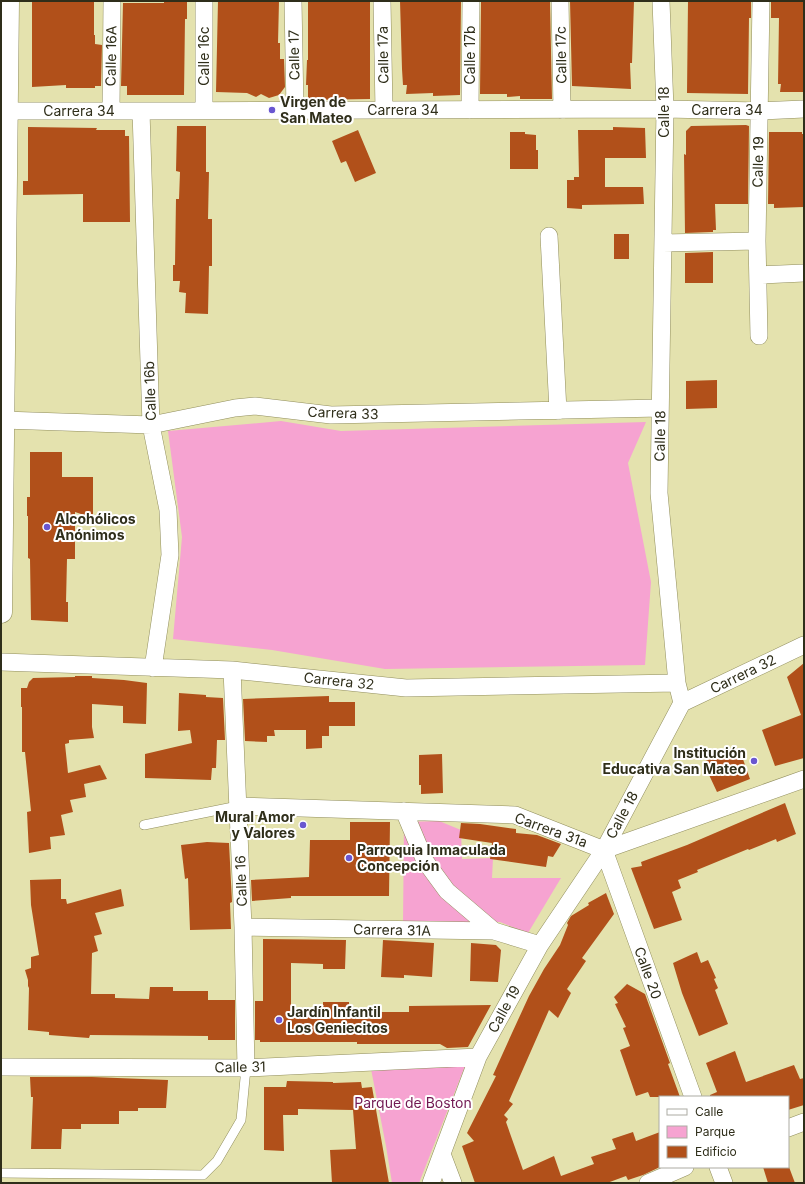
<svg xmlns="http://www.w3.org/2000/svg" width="805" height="1184" viewBox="0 0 805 1184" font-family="Inter,sans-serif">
  <rect width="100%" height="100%" fill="#e4e2ae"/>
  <path fill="#f6a3d1" d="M281 421 341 431 646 422 628 463 651 582 645 665 385 669 272 650 173 639 182 537 168 431Z
    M439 821 461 830 462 859 493 858 492 878H561L528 933 500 922 403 924 404 822Z
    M465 1066 419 1183H392L386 1146 371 1069Z"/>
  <path fill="#b1501a" d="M32 1H94V35H95V44L102 45 101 86H95V88H66V85L32 87Z
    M164 1H187V19H185L184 95H127V86H121L123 3H164Z
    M218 1H279L278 43H280V59H284L285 87 279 95 269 98 261 94 256 97 247 93 216 92Z
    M308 1H370V99L308 100V85H306L307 60H308Z
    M400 1H461L460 95 433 96V93L406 94 407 85H403L402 69Z
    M550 1 552 99H520V96L507 97V94H480L481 2Z
    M570 1H634L632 63H630L631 89 572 86Z
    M688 1H751V18H749L748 94 687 93Z
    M771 1H804V92H780L781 84H778L779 18H771Z
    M746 125 749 126 748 204H715L716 230H713V232L685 233 684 154 686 155V131L691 126Z
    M177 126H206V172H209L208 219H212V266H209L208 314 185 313 186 293 179 292 180 281H173V265H175L176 199H179L180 172 176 171Z
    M28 127 97 128 96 130H125V136H129L130 222H83V194L23 195V181H28Z
    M613 127 645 128 646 158H605V187H643L644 204 582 205V209L567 208V180H574V177H579L578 130H613Z
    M358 130 376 173 355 182 346 161 341 163 332 141Z
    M510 132H525V134L536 135V150H538V169H510Z
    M769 132H802V134H804V207L774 208V204H768Z
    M614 234H629V259H614Z
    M713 252V283H685V253Z
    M717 380V408L686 409V381Z
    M30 452H62V477H93V518L75 512V559H67L66 602H68V622L31 620 30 559 28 558V516H27V497H30Z
    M804 663V758L775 766 762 730 801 715 787 677Z
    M75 676H92V678L124 680 147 683 146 724 123 723V706L92 704V727L94 738 69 740V743L65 744 68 773 100 765 107 779 84 784 86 797 70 800 73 812 61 815 65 835 50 837 51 849 29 853 27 812 31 811 25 752H22V707H21V688H27L29 682 33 678 75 677Z
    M179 693 206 695V697L223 698 225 740H217L216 768H212L211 780 145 778V754L192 743 190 730 178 731Z
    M329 696V702H355V726H329V736H322V748L306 749V730H274L275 736H267V742L245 741 243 699Z
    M739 748 750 779 717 792 703 762Z
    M442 754 443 793 421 794V785H419V755Z
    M785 803 796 834 777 842 776 839 749 850 748 849 697 870 698 872 678 880 681 888 672 892 682 920 654 929 631 868 642 866 641 862 687 845Z
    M350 822H390L389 896H291V898L252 901 251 880 309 877 310 840H350Z
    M461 823 480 824 516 829V833L537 835 561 844 553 857 548 856 546 867 490 859 492 843 459 838Z
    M207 842 229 843 232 902 230 903 231 929 190 930 188 878 185 879 181 845Z
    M61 879V899H66L67 904 121 889 124 906 95 913 102 934 94 936 98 951 92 953 91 994H115V998L149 999 150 987H173V991H208V1000H235V1040H208V1036L90 1035 89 1038 49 1035V1032L28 1030 29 988 28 986V980L25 970 31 968V957L39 955 31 905 30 880Z
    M606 893 614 914 582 958 586 961 567 989 571 993 558 1018 549 1010 509 1101 513 1104 504 1115 508 1119 506 1122 523 1170 554 1156 561 1176 594 1164 591 1157 616 1149 612 1139 633 1132 636 1141 660 1132V1167L643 1175 628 1180 626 1176 607 1183H475L462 1146 474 1141 467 1133 496 1076 493 1075 512 1033 529 996 544 969 560 945 568 925 567 923 571 916 589 905 588 903Z
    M263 939 346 940 345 969H323V964L291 963V1014H323V1002H349V1009H377V1012H409V1006L491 1005 468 1047 447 1048 440 1044H357V1042H260V1040H255V1001H263Z
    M383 940 434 943 432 977 404 975V978L381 977Z
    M471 943 496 945 501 950 498 982 470 981Z
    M697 952 701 963 708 960 716 978 714 979 718 988 715 990 728 1024 699 1036 682 993 673 963Z
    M627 984 645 994 670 1063 668 1064 680 1097H650L648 1092 636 1096 620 1050 630 1046 623 1028 626 1027 615 1004 618 1003 614 997Z
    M735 1051 746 1082 794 1065 800 1079 804 1078V1105L788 1110V1097H710V1095L717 1092 706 1063Z
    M30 1077H92L168 1080 166 1108H138V1111H119V1124H81V1129H62L61 1149H31L33 1097H31Z
    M287 1081 333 1082V1083L361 1082 362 1088 372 1087 389 1183H332L330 1150 356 1149 353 1110 298 1109V1115H283L284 1151 264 1150V1087H286Z
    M763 1167H789L795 1183H768Z"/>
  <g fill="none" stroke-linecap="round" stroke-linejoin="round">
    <defs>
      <path id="service" d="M144 825 238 806
        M1 1173 203 1175 217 1161 241 1120 246 1068"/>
      <path id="minor" d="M204 1V110
        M293 1 295 110
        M382 1 384 110
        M560 1 562 110
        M111 110 112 1
        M470 110 471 1
        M1 111H141L665 109 759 111 804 109
        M141 111 151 425 168 510 170 555 153 668
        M549 236 558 411
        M663 243 757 241
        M759 275 804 273
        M759 336 757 241 761 1
        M3 420 151 425 235 408 255 406 331 415 660 408
        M1 662 232 670 406 688 677 683
        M232 670 243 927 246 1068
        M682 703 804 645
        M238 806 515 815 604 850 804 779
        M404 811 425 861 447 891 494 931
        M604 850 693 1097
        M243 927 494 931 540 945
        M1 1067 246 1068 478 1057
        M788 1128 804 1122
        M442 1154 453 1183
        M718 1167 724 1183
        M431 1183 478 1057 540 945 604 850 682 703 677 683 659 493 665 109 661 1
        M648 1183 685 1167"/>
      <path id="trunk" d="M1 612 8 1"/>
    </defs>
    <use href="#service" stroke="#918e5d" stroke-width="10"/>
    <use href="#minor" stroke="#918e5d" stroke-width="18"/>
    <use href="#trunk" stroke="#918e5d" stroke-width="23"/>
    <use href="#service" stroke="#fff" stroke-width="9"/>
    <use href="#minor" stroke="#fff" stroke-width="17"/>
    <use href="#trunk" stroke="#fff" stroke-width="22"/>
  </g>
  <g fill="#6956d0" stroke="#fff" stroke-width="1.5">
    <circle cx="272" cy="110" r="4"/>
    <circle cx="47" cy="527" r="4"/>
    <circle cx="754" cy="761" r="4"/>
    <circle cx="303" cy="825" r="4"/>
    <circle cx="349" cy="858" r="4"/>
    <circle cx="279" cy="1020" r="4"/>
  </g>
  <g text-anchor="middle" stroke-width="4" stroke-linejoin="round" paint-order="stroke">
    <g font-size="14" fill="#2f2e1a" stroke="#fff">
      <text transform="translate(294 55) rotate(-91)" y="5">Calle 17</text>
      <text transform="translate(383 55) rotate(-91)" y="5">Calle 17a</text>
      <text transform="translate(470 55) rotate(-90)" y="5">Calle 17b</text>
      <text transform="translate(561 55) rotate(-91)" y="5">Calle 17c</text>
      <text transform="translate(111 56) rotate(-89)" y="5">Calle 16A</text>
      <text transform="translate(204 56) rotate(-90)" y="5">Calle 16c</text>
      <text x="403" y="115">Carrera 34</text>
      <text x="727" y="115">Carrera 34</text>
      <text x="79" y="116">Carrera 34</text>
      <text transform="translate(664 112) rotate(-90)" y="5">Calle 18</text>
      <text transform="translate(758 162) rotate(-89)" y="5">Calle 19</text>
      <text transform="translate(150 391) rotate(-92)" y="5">Calle 16b</text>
      <text transform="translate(343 413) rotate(2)" y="5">Carrera 33</text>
      <text transform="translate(660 436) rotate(-89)" y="5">Calle 18</text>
      <text transform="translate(743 674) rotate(-26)" y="5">Carrera 32</text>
      <text transform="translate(339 681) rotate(6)" y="5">Carrera 32</text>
      <text transform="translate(622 815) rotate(-62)" y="5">Calle 18</text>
      <text transform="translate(551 830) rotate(20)" y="5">Carrera 31a</text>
      <text transform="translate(241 881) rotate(-92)" y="5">Calle 16</text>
      <text transform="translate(392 930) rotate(1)" y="5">Carrera 31A</text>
      <text transform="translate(648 973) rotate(70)" y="5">Calle 20</text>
      <text transform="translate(504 1009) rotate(-61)" y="5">Calle 19</text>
      <text transform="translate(240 1067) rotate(-1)" y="5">Calle 31</text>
    </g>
    <g font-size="14" font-weight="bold" fill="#2f2e1a" stroke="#fff" text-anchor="start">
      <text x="280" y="107">Virgen de<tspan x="280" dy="16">San Mateo</tspan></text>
      <text x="55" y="524">Alcohólicos<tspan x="55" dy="16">Anónimos</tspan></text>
      <text x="746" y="758" text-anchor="end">Institución<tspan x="746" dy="16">Educativa San Mateo</tspan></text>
      <text x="295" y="822" text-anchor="end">Mural Amor<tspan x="295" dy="16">y Valores</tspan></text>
      <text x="357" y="855">Parroquia Inmaculada<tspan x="357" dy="16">Concepción</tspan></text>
      <text x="287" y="1017">Jardín Infantil<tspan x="287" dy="16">Los Geniecitos</tspan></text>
    </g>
    <g font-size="14" fill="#721953" stroke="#fff">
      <text x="413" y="1108">Parque de Boston</text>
    </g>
  </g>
  <rect width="805" height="1184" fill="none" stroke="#2f2e1a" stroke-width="4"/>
  <rect x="659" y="1096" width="130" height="72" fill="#ffffff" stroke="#acaba3"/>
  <rect x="667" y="1109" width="20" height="6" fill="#ffffff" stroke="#acaba3"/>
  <text x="695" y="1116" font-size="12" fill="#2f2e1a">Calle</text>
  <rect x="667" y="1126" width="20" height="12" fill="#f6a3d1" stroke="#acaba3"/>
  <text x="695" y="1136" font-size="12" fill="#2f2e1a">Parque</text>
  <rect x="667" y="1146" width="20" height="12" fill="#b1501a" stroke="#acaba3"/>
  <text x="695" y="1156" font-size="12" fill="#2f2e1a">Edificio</text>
</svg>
